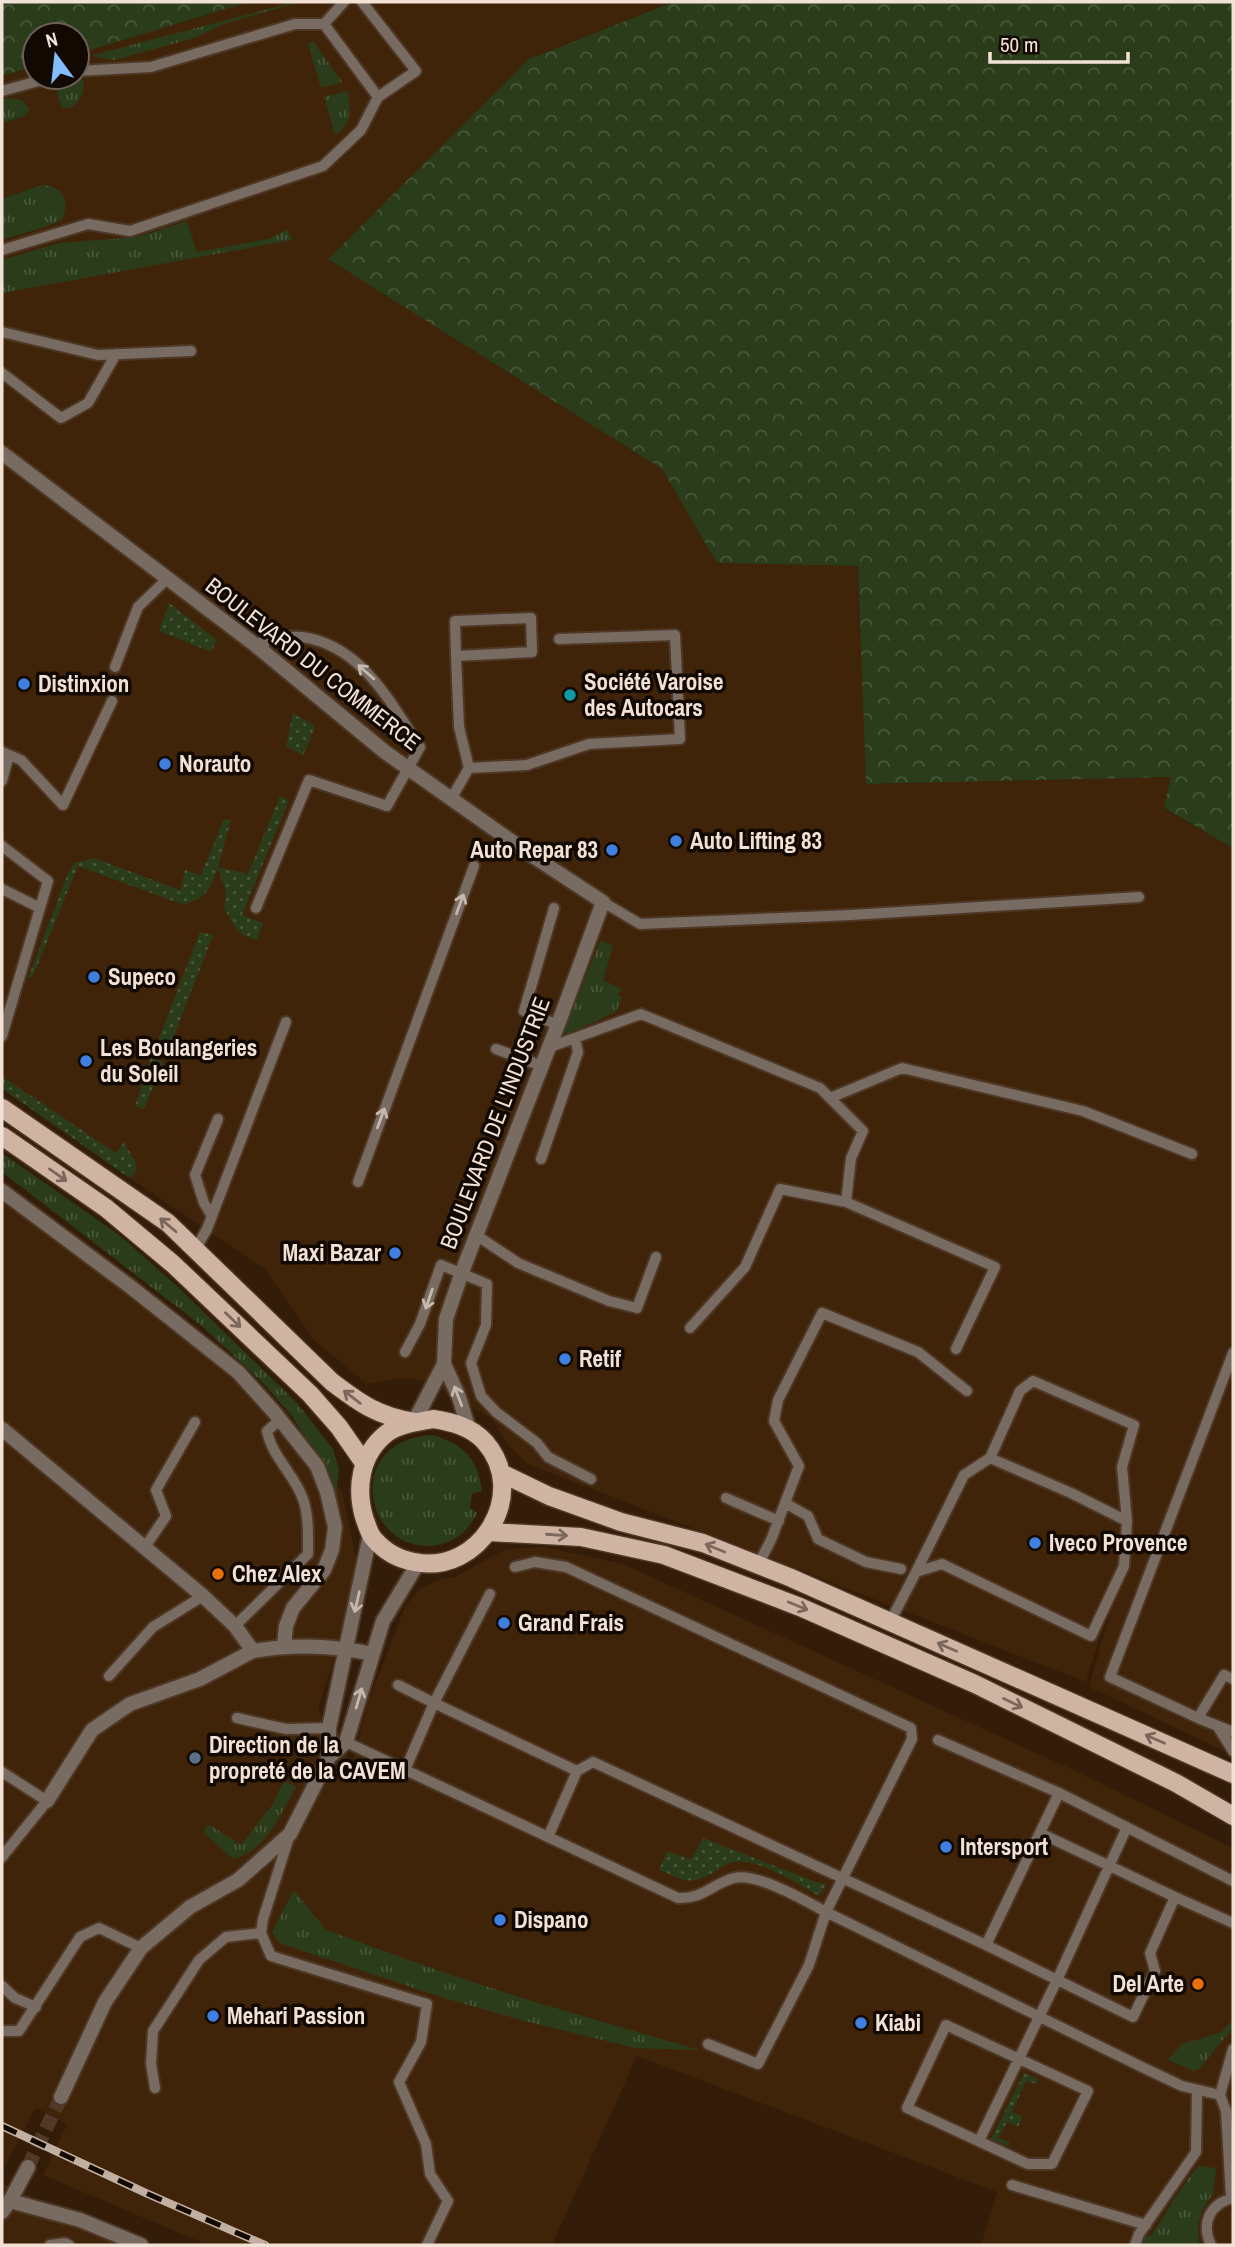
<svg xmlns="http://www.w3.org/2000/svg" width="1235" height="2247" viewBox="0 0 1235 2247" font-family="'Archivo Narrow',sans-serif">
  <defs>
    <pattern id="grass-tufts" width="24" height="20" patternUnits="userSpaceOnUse" patternTransform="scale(1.75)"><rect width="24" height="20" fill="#2a3c1a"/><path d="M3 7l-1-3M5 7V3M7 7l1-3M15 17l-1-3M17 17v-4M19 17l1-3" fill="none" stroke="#49583b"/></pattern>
    <pattern id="forest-crowns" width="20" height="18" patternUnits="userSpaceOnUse" patternTransform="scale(1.75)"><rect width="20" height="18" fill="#2a3c1a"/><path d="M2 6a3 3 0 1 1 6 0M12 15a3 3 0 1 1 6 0" fill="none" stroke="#49583b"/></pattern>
    <pattern id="park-dots" width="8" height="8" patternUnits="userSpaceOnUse" patternTransform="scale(1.75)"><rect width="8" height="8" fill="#2a3c1a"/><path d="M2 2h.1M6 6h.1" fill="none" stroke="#49583b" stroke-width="1.8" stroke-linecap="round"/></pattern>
  </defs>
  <rect width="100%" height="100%" fill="#331c08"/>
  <path fill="#402409" d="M249 2H673L529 59 328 259 662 469 717 563 858 566 867 784 1171 777 1164 809 1233 848V1755L1089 1687 1136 1519 1086 1682 526 1463 509 1445 491 1418 429 1382 405 1378 367 1384 314 1340 265 1269 137 1183 2 1087V76L35 66V77H77V54Z
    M2 1182 248 1372 287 1412 343 1495 356 1558 343 1629 318 1709 352 1764 368 1702 405 1607 418 1590 435 1581 455 1577 506 1549 544 1547 623 1564 1069 1768 1233 1848V2245H981L997 2192 637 2056 552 2245H208L43 2175 67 2124 36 2108 6 2163 2 2161Z
    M2 2183 128 2245H2Z"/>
  <path fill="url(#grass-tufts)" d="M295 2H300L224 24 194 38 115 60 94 57 93 55Z
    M313 41 342 82 321 88 308 44Z
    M83 79C85 93 82 99 71 108H62L55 85Z
    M347 91C351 107 352 126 335 135L324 97Z
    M7 98 22 100 30 109 25 116 2 123V100Z
    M41 185C62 186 70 198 63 218L56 223 2 240V199Z
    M187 221 197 252 268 239 287 230 293 240 2 293V260L59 243 138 237Z
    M601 940 613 946 603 980 622 989 618 995 622 997 616 1012 567 1034 563 1031Z
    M2 1153 118 1234 177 1286 298 1404 333 1449 339 1469 336 1495 321 1463 292 1416 262 1382 202 1326 2 1172Z
    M432 1435C462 1443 479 1459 482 1491L472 1494 470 1508 477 1513C469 1530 456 1542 437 1545 364 1557 341 1440 432 1435Z
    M287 1782 296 1787C281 1813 265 1852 233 1859L203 1832 208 1824 241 1845 273 1804 282 1784Z
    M294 1890 326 1930 448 1974 535 2002 699 2050 635 2048 521 2020 444 1998 279 1943 272 1932Z
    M1233 2020V2028L1199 2069 1194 2071 1168 2060 1182 2044 1220 2033Z
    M1198 2166 1216 2168 1213 2193 1202 2211 1198 2225 1199 2245H1140L1141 2238 1152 2235 1176 2196Z"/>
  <path fill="url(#forest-crowns)" d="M2 2H249L77 54V35H35V66L2 76Z
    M673 2H1233V848L1164 808 1171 777 866 784 858 566 717 563 662 469 328 259 529 59Z"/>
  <path fill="url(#park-dots)" d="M169 603 217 640 211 652 159 631Z
    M293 713 315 726 303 756 286 746Z
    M280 796 289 800 242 915 263 923 257 940 244 936 236 929 224 908 226 893 218 868C209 890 207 900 181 904L78 866 33 976 28 978 69 871 75 863 94 858 180 890 185 870 201 875 224 819 231 820 218 867 248 874Z
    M200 932 213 935 167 1055 154 1051Z
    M151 1058 164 1062 144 1109 135 1106Z
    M3 1077 116 1153 124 1142 137 1165 134 1175 128 1177 4 1090 2 1084Z
    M703 1838 816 1882 827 1884 819 1896C796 1883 761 1859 734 1862 729 1862 724 1866 719 1869 692 1886 686 1882 659 1870L667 1851 691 1859Z
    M1024 2073 1039 2079 1037 2084 1026 2081 1012 2112 1023 2117 1018 2127 1008 2121 998 2138 1010 2142 1008 2146 991 2139Z"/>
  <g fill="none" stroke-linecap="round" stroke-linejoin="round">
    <path stroke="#503a27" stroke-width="14" stroke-dasharray="14 7" stroke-linecap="butt" d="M28 2167 61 2097"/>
    <defs>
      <path id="service" d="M362 2 416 71 378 97
        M324 24 344 2
        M2 91 53 77
        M2 250 88 224 130 231 323 166 361 130 378 97 324 24H295L151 67 77 71
        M2 332 98 355 191 351
        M2 373 61 418 88 403 116 354
        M254 644C268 641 288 635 302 637 361 645 390 702 420 747L387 806 309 780 256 908
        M115 667 138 607 168 578
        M2 752 21 760 63 805 112 701
        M469 768 527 765 589 744 680 739 675 635 559 639
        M2 781 9 755
        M451 799 469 768 459 727 456 656 532 652 531 618 455 621 456 656
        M2 846 48 881 2 1036
        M2 889 40 908
        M603 902 640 924 851 915 1139 897
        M554 908 524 1011 558 1025
        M550 1047 641 1014 820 1088 863 1131 851 1158 846 1202 995 1267 956 1349
        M496 1049 542 1066
        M830 1098 902 1068 1083 1111 1192 1154
        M541 1159 578 1052 575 1038
        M358 1182 474 866
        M212 1216 204 1203 195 1175 218 1119
        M476 1235 518 1263 609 1301 637 1308 656 1257
        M195 1250 207 1229 286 1022
        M690 1328 745 1267 780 1189 846 1202
        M405 1352 420 1324 441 1265 487 1284 486 1325 471 1363 481 1396 496 1412 537 1443 548 1457 591 1479
        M990 1458 1020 1391 1033 1381 1134 1425 1122 1467 1127 1521
        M726 1498 779 1521
        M785 1503 808 1516 818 1539 866 1562 901 1569
        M145 1547 166 1516 156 1490 195 1422
        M758 1565 771 1540 799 1466 774 1421 778 1400 822 1313 918 1352 967 1391
        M515 1567 535 1562 566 1567 911 1728 912 1739 826 1912 1146 2069 1182 2086 1220 2095
        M490 1594 434 1703 577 1771 548 1837
        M890 1622 916 1572 942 1564 1091 1636 1124 1566 1127 1521 1071 1493 990 1458 964 1475 916 1572
        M235 1626 308 1554C308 1537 309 1516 303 1499 295 1475 272 1457 267 1431L281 1419
        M109 1676 153 1627 203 1596
        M1233 1679 1224 1675 1198 1718 1233 1732
        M398 1685 434 1703 405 1770
        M237 1718 286 1729 329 1728
        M1198 1718 1110 1677 1233 1353
        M1218 1727 1233 1751
        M938 1740 1059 1793
        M346 1742 678 1898C703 1899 712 1884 734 1878 756 1872 806 1901 826 1912L809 1965 758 2064 708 2044
        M577 1771 593 1762 986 1945
        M2 1772 47 1801 2 1857
        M1040 1833 1175 1897
        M290 1834 263 1919 261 1933 271 1956 427 2004 421 2042 399 2082 426 2144 430 2174 448 2201 427 2245
        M1233 1881 1059 1793 986 1945 1133 2017 1155 1971 1150 1953 1175 1897 1233 1923
        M2 1986 15 1998 36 2007
        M946 2025 1088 2091 1052 2164H1028L907 2108Z
        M2 2031H19L80 1937 99 1928 141 1948
        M155 2088 151 2064 153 2031 199 1960 226 1937 261 1933
        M979 2141 1057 1980 1127 1827
        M1012 2185 1146 2225
        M1231 2198 1226 2111 1220 2095 1233 2049
        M50 2245 65 2243 69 2245
        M1135 2245 1139 2234 1196 2152 1197 2090
        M1211 2245C1201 2224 1209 2204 1233 2198"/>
      <path id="minor" d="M2 453 254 644 385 752 528 853 603 902 560 1019 462 1272 446 1319 444 1364 414 1422
        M2 1191 132 1288 238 1372 274 1412 317 1466 327 1492 335 1527 332 1550 324 1570 293 1608 286 1626 284 1646
        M444 1364 459 1397 469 1430
        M2 1429 203 1596 235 1626 253 1651C293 1644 332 1645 372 1654
        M329 1757V1728L370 1535
        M47 1801 92 1730 130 1704 200 1679 253 1651
        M61 2097 105 2002 141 1948 190 1907 238 1880 290 1834 329 1757 346 1742 383 1621 418 1563
        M10 2201 80 2220 141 2245
        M2 2212 10 2201 28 2167"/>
      <path id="primary" d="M2 1108 168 1223 332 1382C361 1404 378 1416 414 1422
        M2 1136 106 1208 173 1264 310 1394 339 1427 364 1463
        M433 1419C452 1422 472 1427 485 1442 530 1493 480 1576 414 1562 398 1559 385 1552 374 1539 369 1534 368 1527 365 1520 355 1489 360 1454 387 1433 399 1424 418 1422 433 1419Z
        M501 1473 549 1496 621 1522 703 1543 789 1577 1233 1774
        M489 1532 581 1537 664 1555 800 1607 975 1684 1176 1783 1233 1816"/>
    </defs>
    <use href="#service" stroke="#4e3825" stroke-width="14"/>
    <use href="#minor" stroke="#4e3825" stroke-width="18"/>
    <use href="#primary" stroke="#4e3825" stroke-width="21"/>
    <use href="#service" stroke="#786b62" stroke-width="10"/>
    <use href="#minor" stroke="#786b62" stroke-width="14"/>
    <use href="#primary" stroke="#d0b4a3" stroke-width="18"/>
    <defs>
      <path id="rail" d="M2 2126 148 2194 265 2245"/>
    </defs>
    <use href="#rail" stroke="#c1afa1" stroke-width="8"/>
    <use href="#rail" stroke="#130903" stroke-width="5" stroke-dasharray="16" stroke-linecap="butt"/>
  </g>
  <defs><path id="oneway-shaft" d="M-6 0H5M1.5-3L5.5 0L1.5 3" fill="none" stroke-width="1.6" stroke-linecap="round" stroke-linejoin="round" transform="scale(1.75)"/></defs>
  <g stroke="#c7b8ad">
    <use href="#oneway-shaft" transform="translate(366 672) rotate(-139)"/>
    <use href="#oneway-shaft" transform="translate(460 904) rotate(-70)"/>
    <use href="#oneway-shaft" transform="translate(381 1118) rotate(-70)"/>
    <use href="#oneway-shaft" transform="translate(429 1299) rotate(109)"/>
    <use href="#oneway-shaft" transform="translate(458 1396) rotate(-111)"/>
    <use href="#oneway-shaft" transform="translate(357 1602) rotate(103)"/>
    <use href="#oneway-shaft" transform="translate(359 1698) rotate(-74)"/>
  </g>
  <g stroke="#7b675b">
    <use href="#oneway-shaft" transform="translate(58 1175) rotate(35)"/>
    <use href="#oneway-shaft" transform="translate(168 1225) rotate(-140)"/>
    <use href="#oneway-shaft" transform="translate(233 1320) rotate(44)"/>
    <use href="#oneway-shaft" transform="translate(352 1397) rotate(-142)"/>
    <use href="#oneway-shaft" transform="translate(557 1535) rotate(4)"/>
    <use href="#oneway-shaft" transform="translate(715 1548) rotate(-158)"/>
    <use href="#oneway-shaft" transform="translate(798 1606) rotate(22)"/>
    <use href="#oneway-shaft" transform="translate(947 1647) rotate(-156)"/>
    <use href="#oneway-shaft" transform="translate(1013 1703) rotate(26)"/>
    <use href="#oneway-shaft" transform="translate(1155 1739) rotate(-156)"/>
  </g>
  <g fill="#3f7fe0" stroke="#130903" stroke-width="2.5">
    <circle cx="24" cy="684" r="7"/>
    <circle cx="165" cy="764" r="7"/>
    <circle cx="676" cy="841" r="7"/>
    <circle cx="612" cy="850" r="7"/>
    <circle cx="94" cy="977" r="7"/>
    <circle cx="86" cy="1061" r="7"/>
    <circle cx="395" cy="1253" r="7"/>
    <circle cx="565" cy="1359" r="7"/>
    <circle cx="1035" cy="1543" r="7"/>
    <circle cx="504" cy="1623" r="7"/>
    <circle cx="946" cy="1847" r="7"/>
    <circle cx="500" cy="1920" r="7"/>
    <circle cx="213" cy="2016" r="7"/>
    <circle cx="861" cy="2023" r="7"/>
  </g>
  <circle fill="#0f9aa8" stroke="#130903" stroke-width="2.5" cx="570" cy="695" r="7"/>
  <g fill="#e8710a" stroke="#130903" stroke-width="2.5">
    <circle cx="218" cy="1574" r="7"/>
    <circle cx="1198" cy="1984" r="7"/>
  </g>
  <circle fill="#5c6f8a" stroke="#130903" stroke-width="2.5" cx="195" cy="1758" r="7"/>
  <g text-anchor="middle" stroke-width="7" stroke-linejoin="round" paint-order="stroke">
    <g font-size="23" fill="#f2e2d6" stroke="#130903">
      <text transform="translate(313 664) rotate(38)" y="8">BOULEVARD DU COMMERCE</text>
      <text transform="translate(495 1123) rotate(-69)" y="8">BOULEVARD DE L'INDUSTRIE</text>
    </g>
    <g font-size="23" font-weight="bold" fill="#f2e2d6" stroke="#130903" text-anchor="start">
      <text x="584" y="690">Société Varoise<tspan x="584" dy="26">des Autocars</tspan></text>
      <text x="38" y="692">Distinxion</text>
      <text x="179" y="772">Norauto</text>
      <text x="690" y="849">Auto Lifting 83</text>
      <text x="598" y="858" text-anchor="end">Auto Repar 83</text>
      <text x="108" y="985">Supeco</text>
      <text x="100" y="1056">Les Boulangeries<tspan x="100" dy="26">du Soleil</tspan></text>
      <text x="381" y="1261" text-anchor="end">Maxi Bazar</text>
      <text x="579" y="1367">Retif</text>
      <text x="1049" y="1551">Iveco Provence</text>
      <text x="232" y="1582">Chez Alex</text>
      <text x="518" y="1631">Grand Frais</text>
      <text x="209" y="1753">Direction de la<tspan x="209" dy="26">propreté de la CAVEM</tspan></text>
      <text x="960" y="1855">Intersport</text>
      <text x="514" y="1928">Dispano</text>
      <text x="1184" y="1992" text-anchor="end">Del Arte</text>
      <text x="227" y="2024">Mehari Passion</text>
      <text x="875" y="2031">Kiabi</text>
    </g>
  </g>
  <rect width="1235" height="2247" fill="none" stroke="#f2e2d6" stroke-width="7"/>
  <g transform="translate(56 56) rotate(345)"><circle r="33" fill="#130903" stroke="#6c6057" stroke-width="2"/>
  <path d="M0-5L12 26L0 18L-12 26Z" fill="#81bdfa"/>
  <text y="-10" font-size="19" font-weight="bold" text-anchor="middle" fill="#f2e2d6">N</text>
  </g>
  <path d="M990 52v10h138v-10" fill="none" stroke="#f2e2d6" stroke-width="3.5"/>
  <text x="1000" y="52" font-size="21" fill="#f2e2d6" stroke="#130903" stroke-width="5" paint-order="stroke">50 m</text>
</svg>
